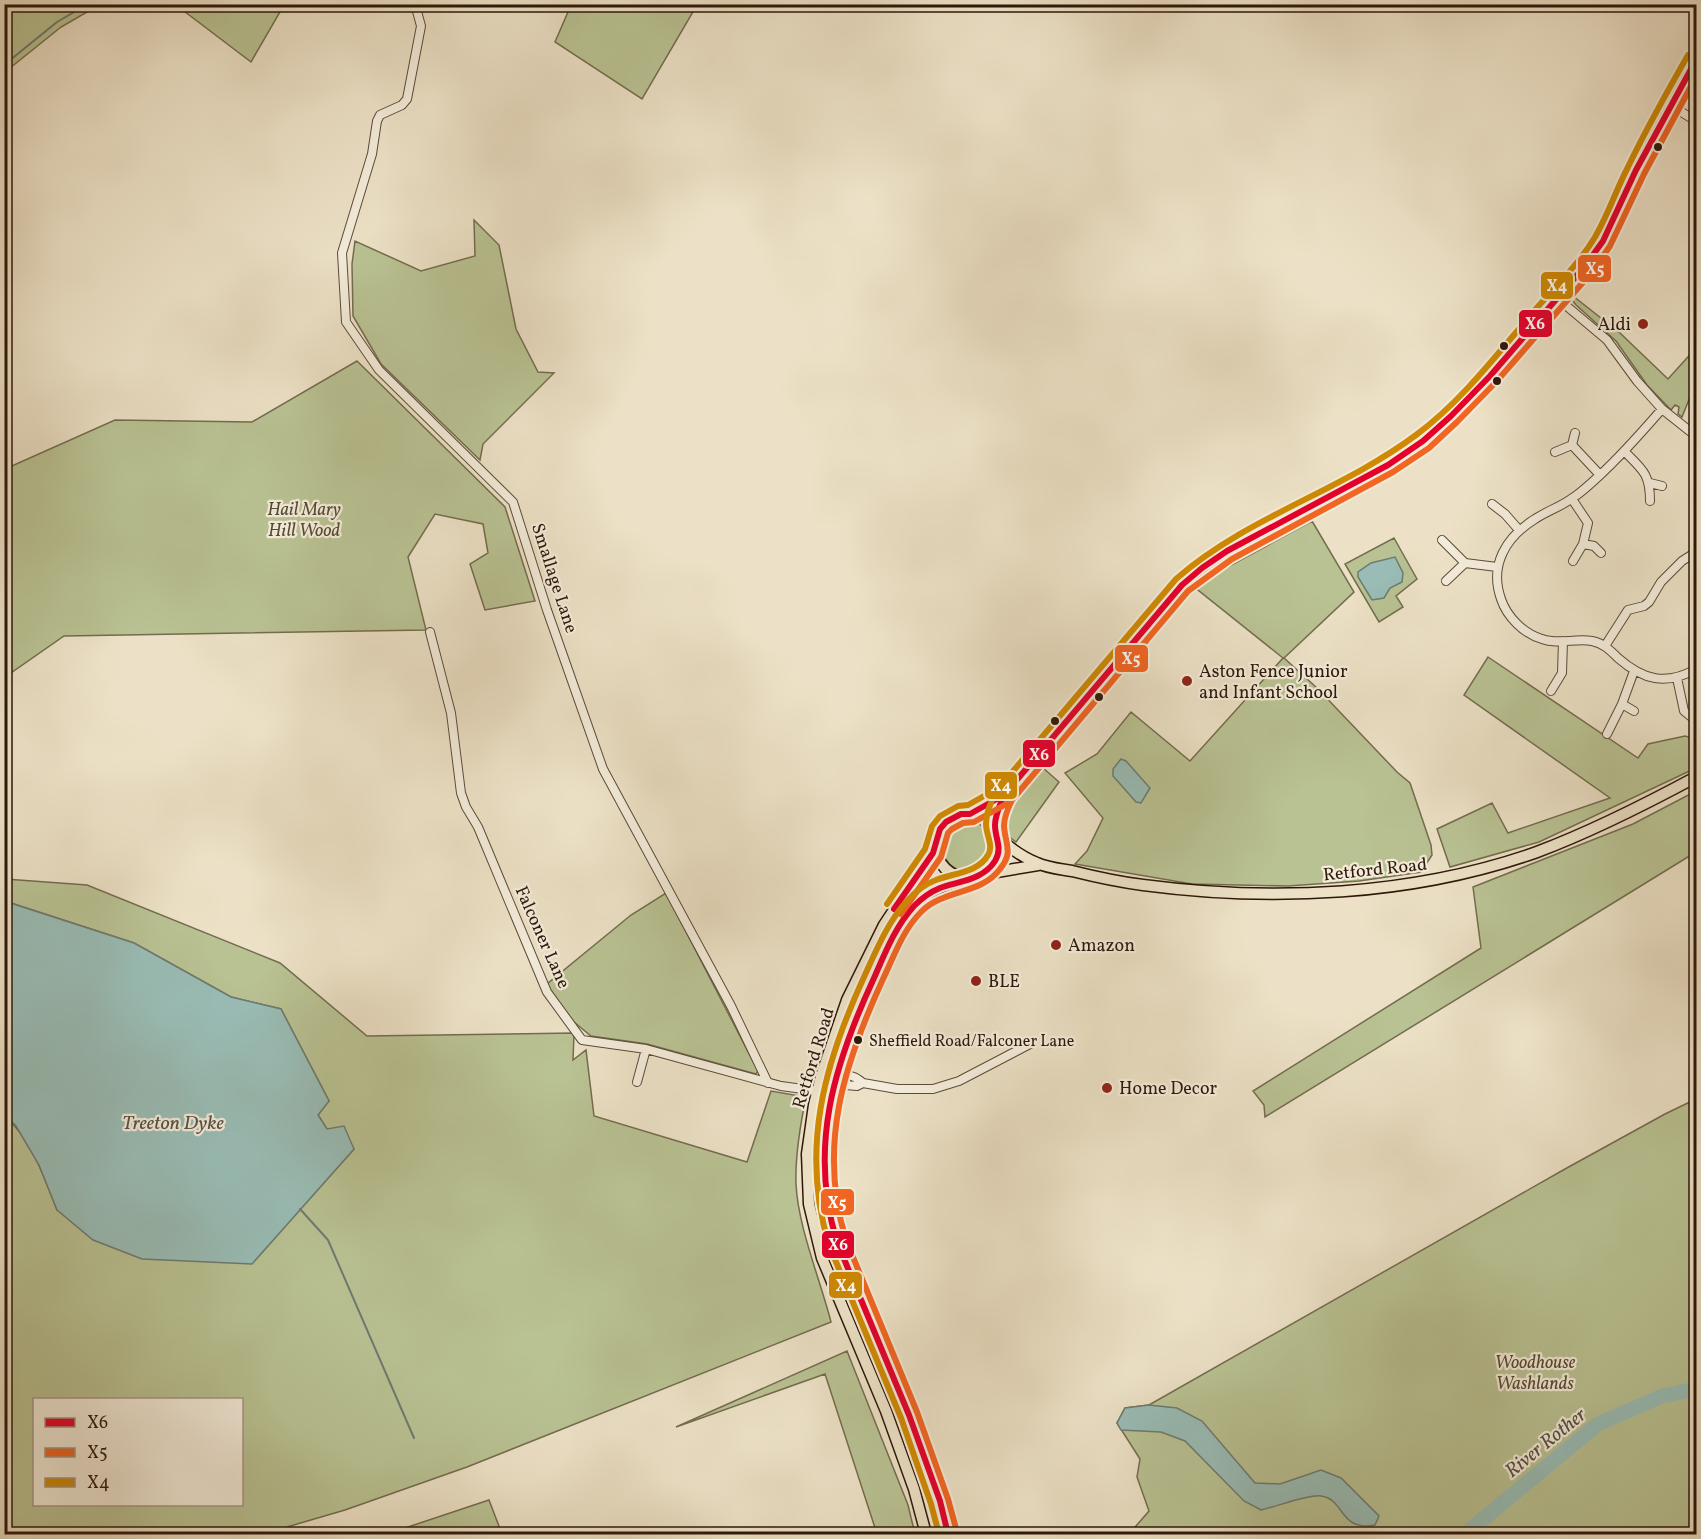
<svg xmlns="http://www.w3.org/2000/svg" width="1701" height="1539" viewBox="0 0 1701 1539" font-family="Vollkorn,serif">
  <rect width="100%" height="100%" fill="#ece1c6"/>
  <filter id="stains"><feTurbulence type="fractalNoise" baseFrequency=".00333" numOctaves="4"/><feColorMatrix values="0 0 0 0 .2 0 0 0 0 .09 0 0 0 0 .02 0 0 0 .5 -.17"/></filter>
  <radialGradient id="worn" r=".72"><stop offset=".6" stop-color="#630" stop-opacity="0"/><stop offset="1" stop-color="#630" stop-opacity=".3"/></radialGradient>
  <path fill="#b9c293" stroke="#736c4e" stroke-width="1.5" fill-rule="evenodd" d="M5 4H99V5L61 27 5 72Z
    M176 5H284L251 62Z
    M571 5V4L697 5 642 99 555 42Z
    M474 220 499 245 516 329 538 372 554 373 483 444 480 460 381 364 353 316 352 264 355 241 421 271 475 256Z
    M1573 296 1620 333 1668 379 1696 348V388L1690 397 1682 417 1678 414 1679 407 1675 405 1671 410 1647 385 1616 341 1576 305 1572 300Z
    M357 361 505 507 535 601 485 610 470 564 488 553 483 524 435 514 408 557 426 630 64 636 5 677V469L115 420 252 422Z
    M1312 521 1354 592 1284 658 1317 688 1397 772 1410 783 1431 845 1432 855 1421 872 1359 881 1288 886 1192 884 1075 864 1087 851 1103 818 1065 773 1097 754 1131 712 1190 761 1283 658 1193 586Z
    M1394 538 1417 579 1396 596 1403 607 1379 622 1345 564Z
    M1488 657 1638 758 1648 744 1685 736 1696 739V768L1539 842 1450 867 1437 829 1492 803 1508 833 1610 798 1464 695Z
    M1042 767 1059 782 1016 842 1004 833 1003 818Z
    M1696 791V852L1265 1117 1264 1105 1253 1091 1481 948 1473 887 1633 824Z
    M942 846a25 25 0 1 1 50 0a25 25 0 1 1-50 0Z
    M5 879 87 885 280 963 367 1036 574 1033 573 1060 586 1050 594 1116 747 1162 771 1091 806 1097C800 1126 795 1155 796 1184 798 1227 820 1279 831 1322L467 1467 345 1510 263 1534H5L4 1115C32 1140 44 1177 57 1210L295 1215 354 1149 327 1129 318 1115 329 1101 281 1009 231 997 134 943 5 901ZM34 1400H242V1504H34Z
    M666 893 758 1071 756 1074 647 1044 591 1036 574 1022 556 999 547 984 631 915Z
    M1696 1099V1534H1129L1149 1511 1137 1477 1140 1459 1117 1423 1125 1408 1149 1405 1565 1169 1665 1114Z
    M847 1351 908 1505 915 1534H877L825 1374 676 1427Z
    M489 1500 502 1534H387Z"/>
  <path fill="#99bdb6" stroke="#6e7b71" stroke-width="1.5" d="M1395 557 1403 573 1402 582 1390 588 1384 598 1372 600 1358 577V572L1371 563Z
    M1121 759 1126 761 1150 788 1141 803 1136 802 1113 776V769Z
    M4 901 134 943 231 997 281 1009 329 1101 318 1115 327 1129 344 1126 354 1149 252 1264 142 1259 93 1240 57 1210 39 1165 16 1126 5 1115Z
    M1149 1405 1177 1408 1202 1421 1255 1483 1280 1484 1321 1470 1341 1478 1379 1516 1375 1525C1339 1532 1345 1499 1321 1496 1309 1494 1275 1507 1261 1510L1244 1501 1185 1441 1161 1432 1121 1430 1117 1423 1125 1408Z"/>
  <g fill="none" stroke-linecap="round" stroke-linejoin="round">
    <path stroke="#6e7b71" stroke-width="2" d="M4 65 57 22 88 4
      M300 1209 328 1240 414 1438"/>
    <path stroke="#99bdb6" stroke-width="15" d="M1465 1534 1598 1424 1662 1396 1696 1389"/>
    <defs>
      <path id="minor" d="M415 4 421 26 407 99 402 105 380 115 377 121 372 154 342 253 346 322 379 370 513 502 547 610 603 769 731 1006 768 1083
        M1670 105 1696 121
        M1557 298 1607 340 1637 381 1662 409 1696 436
        M1662 409C1642 432 1622 455 1599 476 1590 484 1581 493 1571 499 1560 507 1547 511 1535 519 1506 537 1489 565 1501 599 1507 617 1524 634 1542 639 1558 645 1575 638 1592 641 1603 643 1610 650 1618 658 1643 680 1666 686 1696 669
        M1572 445 1575 433
        M1624 451C1643 470 1650 474 1650 501
        M1555 452 1572 445 1600 475
        M1650 483 1662 486
        M1572 499 1588 523 1583 544 1573 561
        M1492 504 1505 514 1519 530
        M1442 540 1465 563 1497 567
        M1583 544 1594 546 1601 553
        M1446 581 1465 563
        M430 632 451 713 461 793 466 807 478 827 547 992 582 1040 646 1049 781 1086 832 1093
        M1605 646 1628 610 1644 606 1649 602 1661 582 1682 561 1696 552
        M1677 678 1684 711 1695 720
        M1551 691 1562 673 1563 641
        M1622 704 1634 711
        M1607 734 1622 704 1634 671
        M970 814 1004 795
        M995 828 997 809 1004 795 1182 585 1202 568 1227 551 1388 465 1423 441 1451 416 1490 376 1585 266 1603 241 1636 170 1670 105 1696 60
        M821 1076 834 1084 857 1086 863 1083 897 1089H933L959 1081 1030 1044
        M821 1076C835 1071 852 1073 863 1083
        M637 1082 646 1049"/>
      <path id="major" d="M936 846a32 32 0 1 1 64 0a32 32 0 1 1-64 0Z
        M999 838C1011 849 1022 857 1037 863 1048 868 1061 869 1072 871 1096 877 1119 882 1143 885 1272 902 1413 896 1537 852 1593 831 1644 805 1696 777
        M985 874 1038 865
        M926 1534 914 1489 886 1411 822 1258 809 1204 807 1154 814 1105 821 1076 847 1000 884 925 936 846
        M948 1534C943 1505 930 1476 921 1448 906 1404 887 1360 869 1318 851 1277 832 1238 826 1194 815 1124 840 1051 869 988 883 956 900 910 933 891 944 884 958 881 971 878"/>
    </defs>
    <use href="#minor" stroke="#5d4a39" stroke-width="10"/>
    <use href="#major" stroke="#2d170a" stroke-width="13"/>
    <use href="#minor" stroke="#f3ecda" stroke-width="8"/>
    <use href="#major" stroke="#ece1c6" stroke-width="10"/>
    <defs>
      <path id="bus-1" d="M894 909 933 853 940 829 946 822 961 814H970L1004 795
        M948 1534 940 1501 909 1415 837 1242C808 1148 834 1064 874 978 885 953 895 927 914 906 921 899 930 892 940 888 959 881 983 880 995 861 1003 848 995 839 995 825 995 815 1000 805 1004 795L1182 585 1202 568 1227 551 1388 465 1423 441 1451 416 1490 376 1585 266 1603 241 1636 170 1696 60"/>
      <path id="bus-2" d="M901 914 941 857 948 833 952 829 963 823 974 822 1008 803
        M957 1532 948 1499 917 1412 846 1240C817 1146 844 1064 883 979 894 956 903 930 921 912 943 889 981 895 1000 869 1014 852 1005 844 1004 826 1004 817 1008 808 1012 800L1188 591 1232 559 1393 472 1429 448 1457 422 1496 382 1592 272 1610 246 1644 174 1696 77"/>
      <path id="bus-3" d="M887 904 925 849 932 826 940 816 958 806 968 805 1000 787
        M939 1534 931 1504 901 1418 829 1245C800 1150 824 1064 864 977 876 951 887 923 907 901 915 892 925 884 936 880 953 873 978 873 988 855 994 846 986 835 986 824 986 812 991 801 997 790L1176 579C1247 517 1341 491 1416 435 1462 401 1498 353 1535 310 1555 287 1579 264 1595 237 1608 215 1616 190 1628 167 1646 129 1667 92 1688 55"/>
    </defs>
    <use href="#bus-1" stroke="#f3ecda" stroke-width="10"/>
    <use href="#bus-2" stroke="#f3ecda" stroke-width="10"/>
    <use href="#bus-3" stroke="#f3ecda" stroke-width="10"/>
    <use href="#bus-1" stroke="#e4002b" stroke-width="6"/>
    <use href="#bus-2" stroke="#f26522" stroke-width="6"/>
    <use href="#bus-3" stroke="#cf8902" stroke-width="6"/>
  </g>
  <g fill="#2d170a" stroke="#f3ecda" stroke-width="2">
    <circle cx="1658" cy="147" r="5"/>
    <circle cx="1504" cy="346" r="5"/>
    <circle cx="1497" cy="381" r="5"/>
    <circle cx="1099" cy="697" r="5"/>
    <circle cx="1055" cy="721" r="5"/>
    <circle cx="858" cy="1040" r="5"/>
  </g>
  <g fill="#8f2418" stroke="#f3ecda" stroke-width="2">
    <circle cx="1643" cy="324" r="6"/>
    <circle cx="1187" cy="681" r="6"/>
    <circle cx="1056" cy="945" r="6"/>
    <circle cx="976" cy="981" r="6"/>
    <circle cx="1107" cy="1088" r="6"/>
  </g>
  <g text-anchor="middle" stroke-width="4.5" stroke-linejoin="round" paint-order="stroke">
    <g font-size="16" fill="#2d170a" stroke="#f3ecda" text-anchor="start">
      <text x="869" y="1046">Sheffield Road/Falconer Lane</text>
    </g>
    <g font-size="18" fill="#2d170a" stroke="#f3ecda" text-anchor="start">
      <text x="1631" y="330" text-anchor="end">Aldi</text>
      <text x="1199" y="677">Aston Fence Junior<tspan x="1199" dy="21">and Infant School</tspan></text>
      <text x="1068" y="951">Amazon</text>
      <text x="988" y="987">BLE</text>
      <text x="1119" y="1094">Home Decor</text>
    </g>
    <g font-size="18" font-style="italic" fill="#574a33" stroke="#f3ecda">
      <text x="304" y="515">Hail Mary<tspan x="304" dy="21">Hill Wood</tspan></text>
      <text x="1535" y="1368">Woodhouse<tspan x="1535" dy="21">Washlands</tspan></text>
    </g>
    <g font-size="18" fill="#2d170a" stroke="#f3ecda">
      <text transform="translate(555 578) rotate(72)" y="6">Smallage Lane</text>
      <text transform="translate(1375 869) rotate(-6)" y="6">Retford Road</text>
      <text transform="translate(543 937) rotate(66)" y="6">Falconer Lane</text>
      <text transform="translate(813 1058) rotate(-73)" y="6">Retford Road</text>
    </g>
    <g font-size="20" font-style="italic" fill="#535146" stroke="#f3ecda">
      <text x="173" y="1129">Treeton Dyke</text>
      <text transform="translate(1545 1442) rotate(-39)" y="7">River Rother</text>
    </g>
  </g>
  <g stroke="#f3ecda" stroke-width="2">
    <rect x="1577" y="254" width="35" height="29" rx="6" fill="#f26522"/>
    <rect x="1540" y="271" width="34" height="29" rx="6" fill="#cf8902"/>
    <rect x="1518" y="309" width="35" height="29" rx="6" fill="#e4002b"/>
    <rect x="1114" y="644" width="35" height="29" rx="6" fill="#f26522"/>
    <rect x="1022" y="739" width="34" height="29" rx="6" fill="#e4002b"/>
    <rect x="984" y="771" width="34" height="29" rx="6" fill="#cf8902"/>
    <rect x="820" y="1188" width="35" height="28" rx="6" fill="#f26522"/>
    <rect x="821" y="1230" width="34" height="29" rx="6" fill="#e4002b"/>
    <rect x="828" y="1271" width="35" height="28" rx="6" fill="#cf8902"/>
  </g>
  <g font-size="16" text-anchor="middle" font-weight="bold" fill="#fff">
    <text x="1595" y="274">X5</text>
    <text x="1557" y="291">X4</text>
    <text x="1535" y="329">X6</text>
    <text x="1131" y="664">X5</text>
    <text x="1039" y="760">X6</text>
    <text x="1001" y="791">X4</text>
    <text x="837" y="1208">X5</text>
    <text x="838" y="1250">X6</text>
    <text x="846" y="1291">X4</text>
  </g>
  <rect width="1701" height="1539" fill="none" stroke="#ece1c6" stroke-width="24"/>
  <rect x="6" y="6" width="1689" height="1527" fill="none" stroke="#2d170a" stroke-width="3"/>
  <rect x="12" y="12" width="1677" height="1515" fill="none" stroke="#2d170a" stroke-width="1.5"/>
  <rect x="33" y="1398" width="210" height="108" fill="#f3ecda" stroke="#a49787" stroke-width="1.5"/>
  <rect x="45" y="1418" width="30" height="9" fill="#e4002b" stroke="#a49787" stroke-width="1.5"/>
  <text x="87" y="1428" font-size="18" fill="#2d170a">X6</text>
  <rect x="45" y="1448" width="30" height="9" fill="#f26522" stroke="#a49787" stroke-width="1.5"/>
  <text x="87" y="1458" font-size="18" fill="#2d170a">X5</text>
  <rect x="45" y="1478" width="30" height="9" fill="#cf8902" stroke="#a49787" stroke-width="1.5"/>
  <text x="87" y="1488" font-size="18" fill="#2d170a">X4</text>
  <rect width="100%" height="100%" filter="url(#stains)"/>
  <rect width="100%" height="100%" fill="url(#worn)"/>
</svg>
